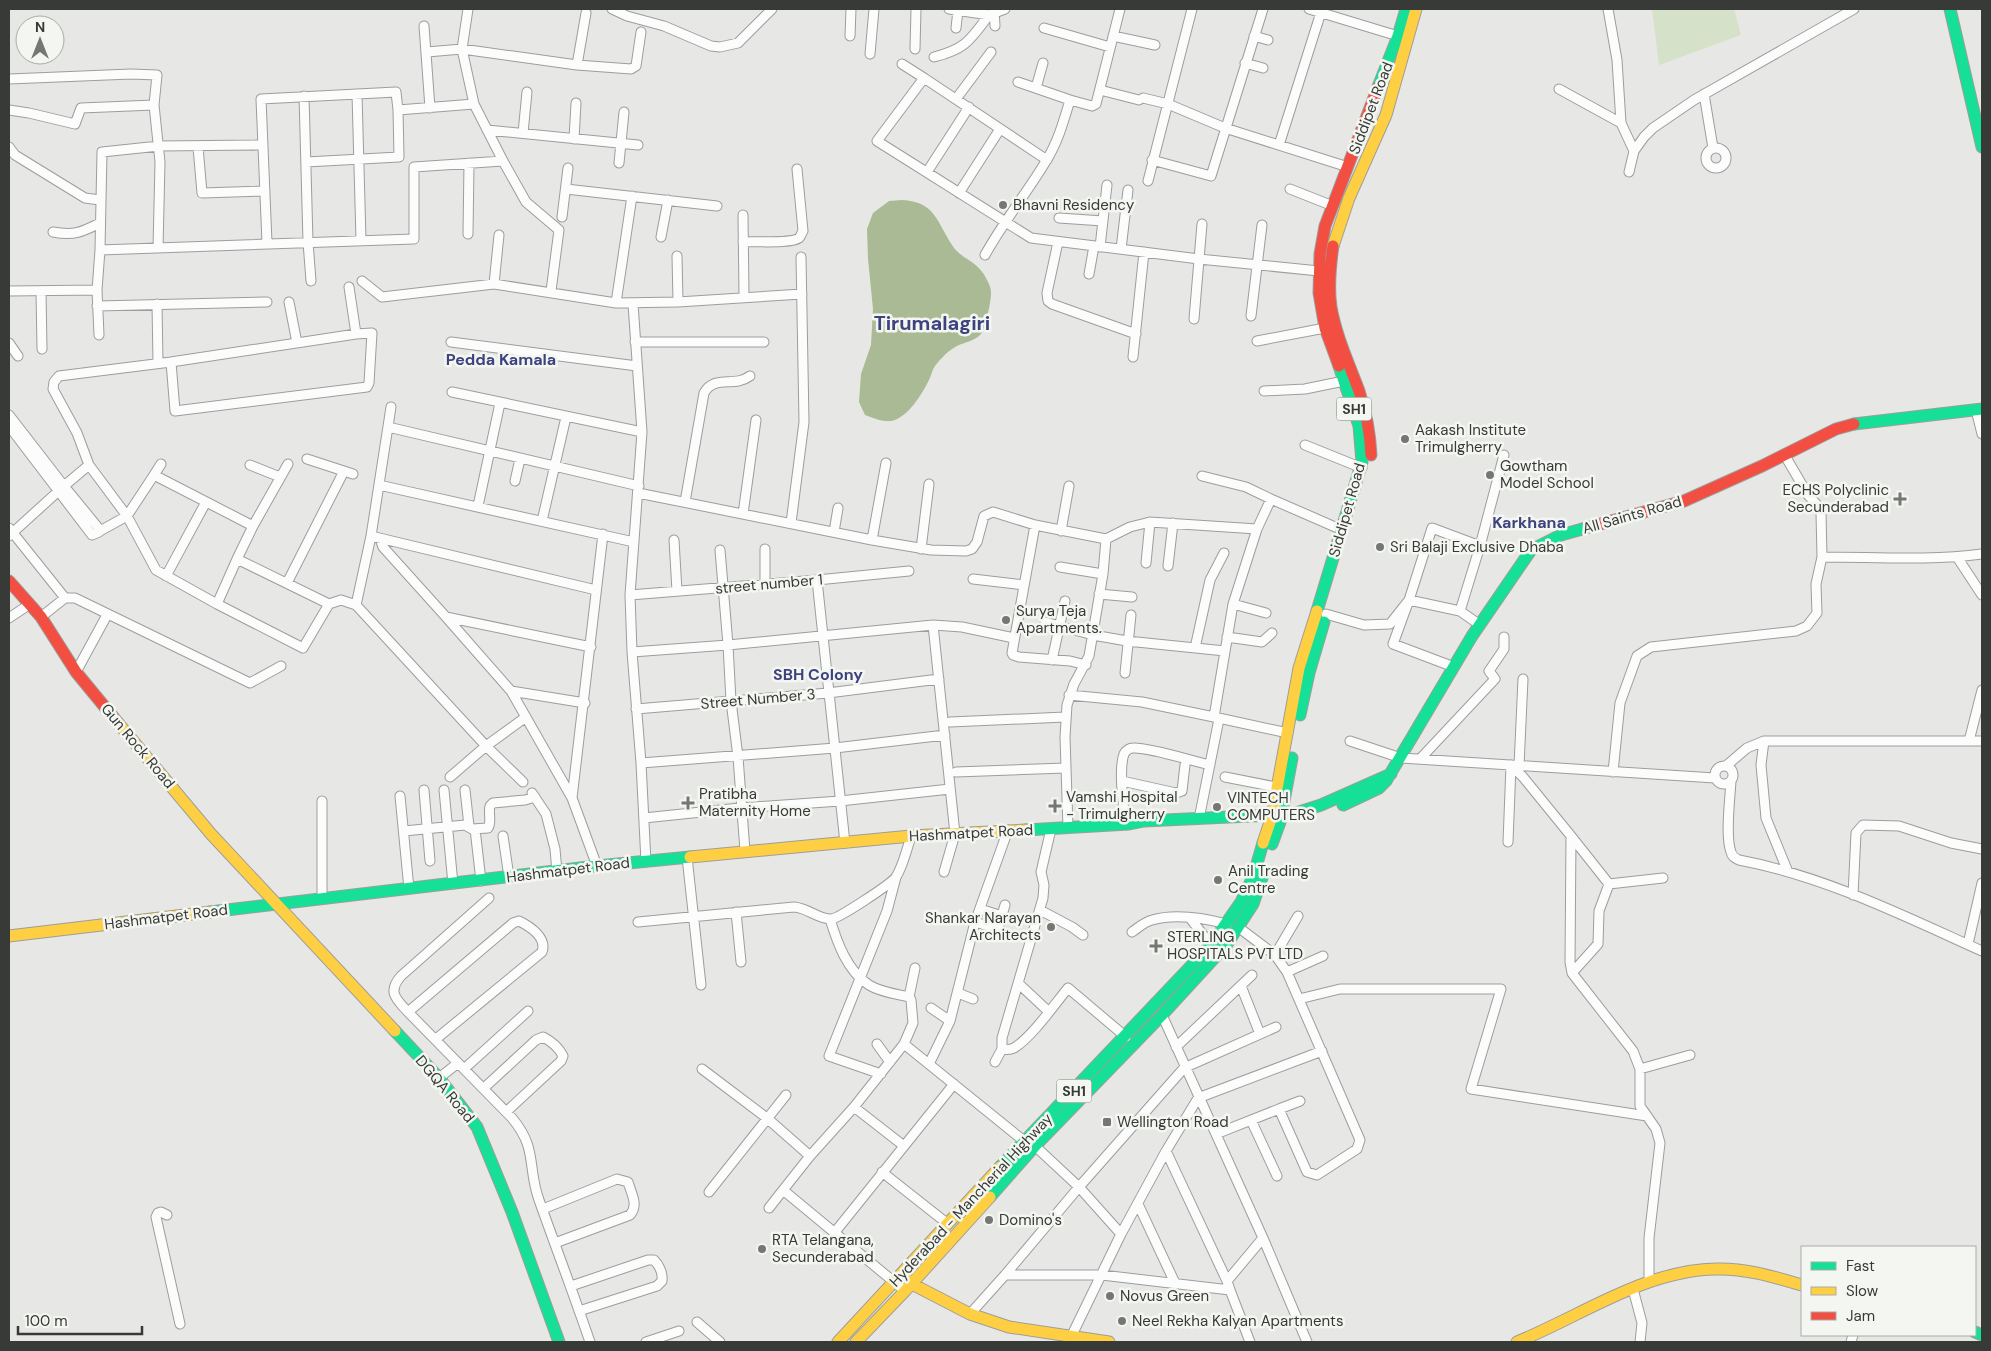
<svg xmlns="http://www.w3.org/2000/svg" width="1991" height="1351" viewBox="0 0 1991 1351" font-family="'DM Sans',sans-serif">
  <rect width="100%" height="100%" fill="#e7e8e5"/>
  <path fill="#d6e1c9" d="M1652 9H1734L1741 35 1659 65Z"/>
  <path fill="#a9ba95" d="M902 200C935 202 936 220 952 245 962 261 978 259 988 282 990 286 991 289 991 293 991 302 986 326 981 334 975 341 965 342 957 346 950 349 940 359 935 366 932 370 931 376 929 380 922 394 908 418 891 421 882 422 873 418 865 415L859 402 861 374 871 345 873 309 868 259 867 229 873 213 889 201Z"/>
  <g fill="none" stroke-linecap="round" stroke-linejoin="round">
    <defs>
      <path id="street" d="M468 9 462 49 474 104
        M612 9 627 16 664 26 711 46 720 47 738 43 772 9
        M949 9 989 15 1005 9
        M994 9 995 26
        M1309 9 1398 36
        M1608 9 1617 60 1621 123
        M424 26 430 108
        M956 28 958 10
        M1044 28 1110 47
        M850 36 851 9
        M1113 36 1155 45
        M1254 36 1268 40
        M915 49 916 9
        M427 52 462 49 577 65 631 69 636 66 641 32
        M870 54 874 9
        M934 57C966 49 970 40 989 15
        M1245 63 1263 68
        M902 64 924 78 877 141 1031 238 1199 259 1319 271
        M577 65 586 13
        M924 78 1047 160
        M9 79 131 74 157 75 154 105
        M1018 82 1070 100
        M1036 88 1043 63
        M1559 89 1621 123 1634 151
        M1100 90 1139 100
        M357 94 361 240
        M1704 94 1713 148
        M304 96 308 242 311 281
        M1143 98 1168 104 1225 128 1348 167
        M956 99 991 52
        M9 110 29 113 75 124 81 108 154 105 160 162 158 248
        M487 130 638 145
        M523 133 527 92
        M574 139 576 103
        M1279 145 1322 9
        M9 147 15 155 85 198 100 200
        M198 147 202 193 265 191
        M1706 158a10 10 0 1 1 20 0a10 10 0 1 1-20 0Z
        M1152 160 1211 176 1263 9
        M306 162 399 157 398 110
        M619 163 624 112
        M927 172 969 107
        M1629 172 1634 151 1644 137 1653 128 1694 100 1854 9
        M1148 181 1192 9
        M566 189 717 206
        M1290 189 1333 206
        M959 193 1000 129
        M743 215 744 296
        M562 217 568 168
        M1059 218 1103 221
        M53 232C74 236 82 232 100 223
        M468 234 469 163
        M661 237 668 200
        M743 242C754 241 791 244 799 238 801 236 801 234 803 231L797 169
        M1058 242 1047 293 1048 301 1052 304 1136 334
        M267 243 261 99 396 92 398 110 474 104 503 161 526 202 559 230 551 291
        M1100 247 1107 185
        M1121 249 1128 190
        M100 250 414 239V167L503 161
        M985 255C1003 222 1027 193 1046 161 1058 142 1064 120 1070 100L1092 106 1096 104 1120 9
        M677 256 678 302
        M1089 274 1094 246
        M362 281 382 297 494 284 616 303 678 302 802 294
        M494 284 499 235
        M349 287 356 334
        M9 291 97 290
        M41 291 42 349
        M289 302 297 343
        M616 303 632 196
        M157 304 158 363
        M633 304 642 432 630 595 632 652 641 763 646 862
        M97 306 267 302
        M1251 316 1262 225
        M1194 319 1202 224
        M99 335 97 290 100 250 102 152 159 146 263 145
        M1257 341 1325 328
        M451 342 637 366
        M635 342H764
        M9 343 18 356
        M1133 357 1144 252
        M171 362 175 411 367 387 369 383 372 333 356 334 171 362 59 376 54 382 53 389 77 433 89 465 127 516 156 570 217 604 303 648 329 604 341 600 356 605
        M1264 391 1305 389 1344 381
        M452 392 642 432
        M391 407 371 536 356 605 486 746 523 782
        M1976 410 1982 434
        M9 415 64 486 9 536
        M9 426 92 535 99 532 100 530 64 486 89 465
        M388 427 639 486
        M1305 445 1362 468
        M307 459 353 474
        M250 465 280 477
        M154 475 161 464
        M1202 476 1246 487 1271 499
        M515 481 520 459
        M379 485 634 542
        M638 493 872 540 931 550 966 551 972 549 977 542 984 516 993 512 1035 525 1106 539
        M685 502 704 393C715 374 734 388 750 376
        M478 506 500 403
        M743 514 756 420
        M542 521 566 417
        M791 523 804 422 801 257
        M1035 525 1012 653 1013 655 1019 657 1070 661 1086 665
        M9 528 65 598
        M100 531 127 516 154 475 253 526
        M1061 531 1069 486
        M834 532 838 508
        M371 536 596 590
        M380 539 383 547 446 617
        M674 540 677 591
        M872 540 886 463
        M765 549V584
        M921 549 929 484
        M720 550 728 645 731 701 738 757 745 851
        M1822 557C1875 557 1929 561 1982 554
        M1957 557 1982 595
        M237 559 253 526 288 464
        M1146 563 1150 522
        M1168 566 1173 523
        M1060 567 1103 574
        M166 576 206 502
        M973 579 1024 585
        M817 580 845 843
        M287 583 344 471
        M1099 594 1132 597
        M630 595 817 580 909 571
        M217 604 237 559 329 604
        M1233 604 1266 613
        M1460 611 1480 625
        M1326 614 1364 625 1390 624 1409 600 1432 528 1480 546 1504 455
        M41 617 65 598H75L250 683 281 666
        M9 618 30 604
        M1045 622 1093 635 1127 641 1225 651
        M933 625 955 834 944 872
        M1227 637 1262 642 1272 633
        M1195 648 1210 580 1224 553
        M632 652 728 645 933 625 962 627 1014 638
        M1052 660 1065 601
        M1454 667 1393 644 1409 600 1460 611 1480 546
        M76 672 107 615
        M1125 673 1131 615
        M511 691 585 703
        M1069 695 1142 702 1214 717
        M636 709 828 693 939 679
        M950 722 1065 717
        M1288 733 1214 717 1233 604 1257 529 1271 499 1342 530
        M1350 741 1401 758 1715 778
        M1764 741 1761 765 1766 818 1788 872
        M1969 741 1982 690
        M1420 759 1495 679 1489 671 1504 649V637
        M641 763 835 748 945 735
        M1511 765 1523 777 1571 836 1570 962 1572 973 1633 1051 1640 1069V1106L1656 1129 1660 1143 1649 1238V1282
        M1715 775a9 9 0 1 1 18 0a9 9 0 1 1-18 0Z
        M1519 766 1523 679
        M1726 766 1747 748 1764 741H1982
        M956 772 1066 768
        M1613 772 1620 703 1637 656 1651 647 1796 631 1807 626 1817 613 1816 584 1822 557 1821 513 1820 508 1808 495 1784 454
        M450 777 486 746 526 717
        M1225 777 1276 787
        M1122 781 1176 793 1182 791 1185 765
        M1731 781C1730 799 1725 837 1731 852 1732 857 1735 858 1739 860 1824 876 1904 916 1982 951
        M424 790 430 861
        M444 790 453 884
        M465 790 469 826
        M532 793 546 814 555 849 557 872
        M400 796 409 889
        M572 798 511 691 446 617 591 647
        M644 818 740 808 840 801 950 789
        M1199 819 1219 719
        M1125 824C1124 807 1118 769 1124 754 1126 750 1130 748 1133 748 1149 747 1192 761 1210 765
        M1068 828 1065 737 1067 705 1074 684 1089 656 1103 574 1106 539 1130 527 1150 522 1257 529
        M475 829 481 881
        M1051 829 1041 872 1044 885 1043 898 1002 1038V1049C1007 1050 1010 1050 1014 1048 1032 1037 1054 1005 1068 988L1126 1037
        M404 831 465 825 472 829 488 828C492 822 488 813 490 806L493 803 525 800 535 797
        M503 836 509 877
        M1571 836 1609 884 1599 911 1598 944 1572 973
        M1508 842 1511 765
        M687 857 701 985
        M597 866 572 798 603 534
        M1609 884 1663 878
        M1853 895 1856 833 1863 825 1899 826 1951 843 1982 849
        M489 898 401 976C387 992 396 999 408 1012L512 1118C538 1149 527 1167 539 1200 556 1248 574 1295 590 1342
        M322 899V801
        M980 909 1002 916
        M1040 910 1072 927 1083 935
        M736 912 741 962
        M1190 918 1211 945
        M830 919C837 942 847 971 869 985 880 992 896 994 909 997
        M638 922 794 907C808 908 818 919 831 919 838 919 891 884 896 877 903 866 907 849 911 836
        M975 922 998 929 1005 905
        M1238 927 1275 955 1287 972 1360 1140 1357 1149 1317 1175 1307 1172 1279 1109 1300 1101
        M1132 932C1138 928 1144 922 1152 920 1176 913 1204 918 1227 924
        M1968 944 1982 883
        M1275 955 1298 916
        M1287 972 1323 956
        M1018 983 1048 1011
        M1241 986 1260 1034
        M958 993 973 999
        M1299 999 1340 989H1501L1471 1089 1647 1116
        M931 1008 950 1021
        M408 1012 513 923 519 921C531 927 547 938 542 952L436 1039
        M1162 1015 1263 1238 1307 1342
        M877 1044 890 1062
        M904 1044 1024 1141
        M1176 1047 1252 975
        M995 1062 1002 1049
        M929 1064 950 1021 975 922 1008 830
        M464 1069 528 1011
        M702 1069 768 1119 810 1156
        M1640 1069 1690 1055
        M881 1074 829 1056 887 911 896 877
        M439 1078 458 1063
        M484 1088 536 1040 543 1037C551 1041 559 1048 563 1056L561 1061 506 1112
        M854 1107 904 1146
        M1251 1120 1277 1176
        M1216 1134 1279 1109
        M1035 1146 1079 1187 1121 1234
        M1166 1151 1227 1281 1230 1290
        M882 1172 948 1224
        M709 1192 786 1095
        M1138 1204 1175 1283
        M769 1208 783 1190
        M543 1209 617 1179 628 1182C631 1193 639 1205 630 1215L555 1243
        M167 1215 161 1212 158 1213 156 1217 180 1324
        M835 1232 954 1084
        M1005 1275H1102L1230 1290 1250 1342
        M1227 1281 1263 1238
        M571 1286 648 1260H654C659 1265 663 1273 662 1281L657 1286 579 1311
        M1633 1289 1642 1323 1640 1342
        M905 1291 783 1190 810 1156 854 1107 904 1044 913 1023 911 1000 909 997 915 968
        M970 1314 1005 1275 1079 1187 1184 1068 1276 1027
        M697 1322 720 1342
        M1071 1337 1121 1234 1166 1151 1198 1098 1322 1051
        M646 1342 679 1331
        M1851 1342 1853 1335"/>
      <path id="fast" d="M1950 9 1982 147
        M1378 87 1398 36 1406 9
        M1854 424 1982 409
        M1317 611 1362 462 1359 426 1339 366
        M1300 715 1309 673 1324 622
        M1343 805 1379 788 1386 781 1472 636 1531 550 1561 535 1593 526
        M1026 830 1129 824 1144 821 1293 814 1321 805 1391 774
        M1272 844 1280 822 1292 758
        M210 912 597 866 690 857
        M395 1031 439 1078 477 1127 512 1212 559 1342
        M1000 1167 1211 945 1241 902 1253 877 1263 843
        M990 1197 1035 1146 1162 1015 1227 944 1253 904 1264 872
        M1975 1332 1982 1335"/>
      <path id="slow" d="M1333 246 1349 198 1386 115 1416 9
        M118 723 211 834 395 1031
        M1263 843 1272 816 1299 668 1317 611
        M690 857 911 836 1026 830
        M9 936 210 912
        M901 1274 912 1284 970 1314 1009 1327 1109 1342
        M838 1342 1000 1167
        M856 1342 905 1291 990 1197
        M1517 1342C1581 1316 1645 1270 1716 1269 1746 1268 1774 1277 1802 1285"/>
      <path id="jam" d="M1333 246C1330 267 1328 287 1331 307 1336 336 1349 364 1359 391 1366 412 1370 433 1371 455
        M1339 366 1325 328 1319 293 1320 254 1325 226 1378 87
        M1593 526 1684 501 1762 466 1836 429 1854 424
        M9 581 41 617 76 672 118 723"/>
    </defs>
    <use href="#street" stroke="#9d9e9c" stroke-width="11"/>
    <use href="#fast" stroke="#9d9e9c" stroke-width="13"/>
    <use href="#slow" stroke="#9d9e9c" stroke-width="13"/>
    <use href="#jam" stroke="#9d9e9c" stroke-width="13"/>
    <use href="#street" stroke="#fbfcfb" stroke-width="9"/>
    <use href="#fast" stroke="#16e098" stroke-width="11"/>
    <use href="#slow" stroke="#ffcf43" stroke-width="11"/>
    <use href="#jam" stroke="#f24e42" stroke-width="11"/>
  </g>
  <g fill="#757774" stroke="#f4f7f1" stroke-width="2">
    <circle cx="1003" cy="205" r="5"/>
    <circle cx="1405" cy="439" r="5"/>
    <circle cx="1490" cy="475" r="5"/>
    <path d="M1897.5 491.5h5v5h5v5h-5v5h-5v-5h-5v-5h5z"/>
    <circle cx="1380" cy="547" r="5"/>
    <circle cx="1006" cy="620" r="5"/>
    <path d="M685.5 795.5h5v5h5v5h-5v5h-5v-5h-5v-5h5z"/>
    <path d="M1052.5 798.5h5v5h5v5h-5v5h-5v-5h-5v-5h5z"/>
    <circle cx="1217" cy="807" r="5"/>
    <circle cx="1218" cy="880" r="5"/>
    <circle cx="1051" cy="927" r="5"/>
    <path d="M1153.5 938.5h5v5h5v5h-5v5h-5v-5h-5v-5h5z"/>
    <rect x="1102" y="1117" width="10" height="10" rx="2.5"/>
    <circle cx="989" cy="1220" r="5"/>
    <circle cx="762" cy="1249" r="5"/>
    <circle cx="1110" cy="1296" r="5"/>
    <circle cx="1122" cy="1321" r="5"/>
  </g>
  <g text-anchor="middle" stroke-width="5" stroke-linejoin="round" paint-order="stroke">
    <g fill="#f4f7f1" stroke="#70736f" stroke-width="1">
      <rect x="1336.5" y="397.5" width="35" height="23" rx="4"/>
      <rect x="1056.5" y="1079.5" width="35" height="23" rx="4"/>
    </g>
    <g font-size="14" font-weight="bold" fill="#383a37">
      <text x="1354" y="414">SH1</text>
      <text x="1074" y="1096">SH1</text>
    </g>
    <g font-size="15" fill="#383a37" stroke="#f4f7f1">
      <text transform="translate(1371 108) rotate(-69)" y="5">Siddipet Road</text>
      <text transform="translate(1347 510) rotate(-74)" y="5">Siddipet Road</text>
      <text transform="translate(1632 515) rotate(-16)" y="5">All Saints Road</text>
      <text transform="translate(769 584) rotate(-5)" y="5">street number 1</text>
      <text transform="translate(758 699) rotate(-5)" y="5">Street Number 3</text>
      <text transform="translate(138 746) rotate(50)" y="5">Gun Rock Road</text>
      <text transform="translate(971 833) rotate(-3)" y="5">Hashmatpet Road</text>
      <text transform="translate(568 870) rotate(-7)" y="5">Hashmatpet Road</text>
      <text transform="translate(166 917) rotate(-7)" y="5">Hashmatpet Road</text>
      <text transform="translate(445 1089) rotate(50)" y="5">DGQA Road</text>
      <text transform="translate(971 1200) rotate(-47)" y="5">Hyderabad - Mancherial Highway</text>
    </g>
    <g font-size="15" fill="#383a37" stroke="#f4f7f1" text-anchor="start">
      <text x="1013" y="210">Bhavni Residency</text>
      <text x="1415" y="435">Aakash Institute<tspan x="1415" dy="17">Trimulgherry</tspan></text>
      <text x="1500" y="471">Gowtham<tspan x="1500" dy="17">Model School</tspan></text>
      <text x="1889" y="495" text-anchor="end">ECHS Polyclinic<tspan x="1889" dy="17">Secunderabad</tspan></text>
      <text x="1390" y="552">Sri Balaji Exclusive Dhaba</text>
      <text x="1016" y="616">Surya Teja<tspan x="1016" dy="17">Apartments.</tspan></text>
      <text x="699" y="799">Pratibha<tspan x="699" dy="17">Maternity Home</tspan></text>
      <text x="1066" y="802">Vamshi Hospital<tspan x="1066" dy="17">- Trimulgherry</tspan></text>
      <text x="1227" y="803">VINTECH<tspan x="1227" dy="17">COMPUTERS</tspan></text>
      <text x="1228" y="876">Anil Trading<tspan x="1228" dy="17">Centre</tspan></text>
      <text x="1041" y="923" text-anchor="end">Shankar Narayan<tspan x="1041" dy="17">Architects</tspan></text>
      <text x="1167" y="942">STERLING<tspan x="1167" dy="17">HOSPITALS PVT LTD</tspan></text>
      <text x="1117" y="1127">Wellington Road</text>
      <text x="999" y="1225">Domino's</text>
      <text x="772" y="1245">RTA Telangana,<tspan x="772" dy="17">Secunderabad</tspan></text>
      <text x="1120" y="1301">Novus Green</text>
      <text x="1132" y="1326">Neel Rekha Kalyan Apartments</text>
    </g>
    <g font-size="16" font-weight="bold" fill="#3e437f" stroke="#f4f7f1">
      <text x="501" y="365">Pedda Kamala</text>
      <text x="1529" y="528">Karkhana</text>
      <text x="818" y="680">SBH Colony</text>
    </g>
    <g font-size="20" font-weight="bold" fill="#3e437f" stroke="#f4f7f1">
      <text x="932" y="330">Tirumalagiri</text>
    </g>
  </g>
  <rect width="1991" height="1351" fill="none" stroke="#383a37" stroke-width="20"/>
  <rect x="1801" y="1246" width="175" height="90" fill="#f4f7f1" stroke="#a9aba7"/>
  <rect x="1811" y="1262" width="25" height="8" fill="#16e098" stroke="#a9aba7"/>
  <text x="1846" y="1271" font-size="15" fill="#383a37">Fast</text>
  <rect x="1811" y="1287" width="25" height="8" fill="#ffcf43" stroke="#a9aba7"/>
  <text x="1846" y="1296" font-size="15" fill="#383a37">Slow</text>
  <rect x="1811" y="1312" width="25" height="8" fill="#f24e42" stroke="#a9aba7"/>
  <text x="1846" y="1321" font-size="15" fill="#383a37">Jam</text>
  <g transform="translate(40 40)"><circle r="24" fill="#f4f7f1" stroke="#a9aba7"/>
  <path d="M0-4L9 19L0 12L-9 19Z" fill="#757774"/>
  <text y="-8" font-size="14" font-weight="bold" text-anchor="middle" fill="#383a37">N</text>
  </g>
  <path d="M18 1326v8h124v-8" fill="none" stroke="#383a37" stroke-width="2.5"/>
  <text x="25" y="1326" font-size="15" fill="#383a37" stroke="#f4f7f1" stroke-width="4" paint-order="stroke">100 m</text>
</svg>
